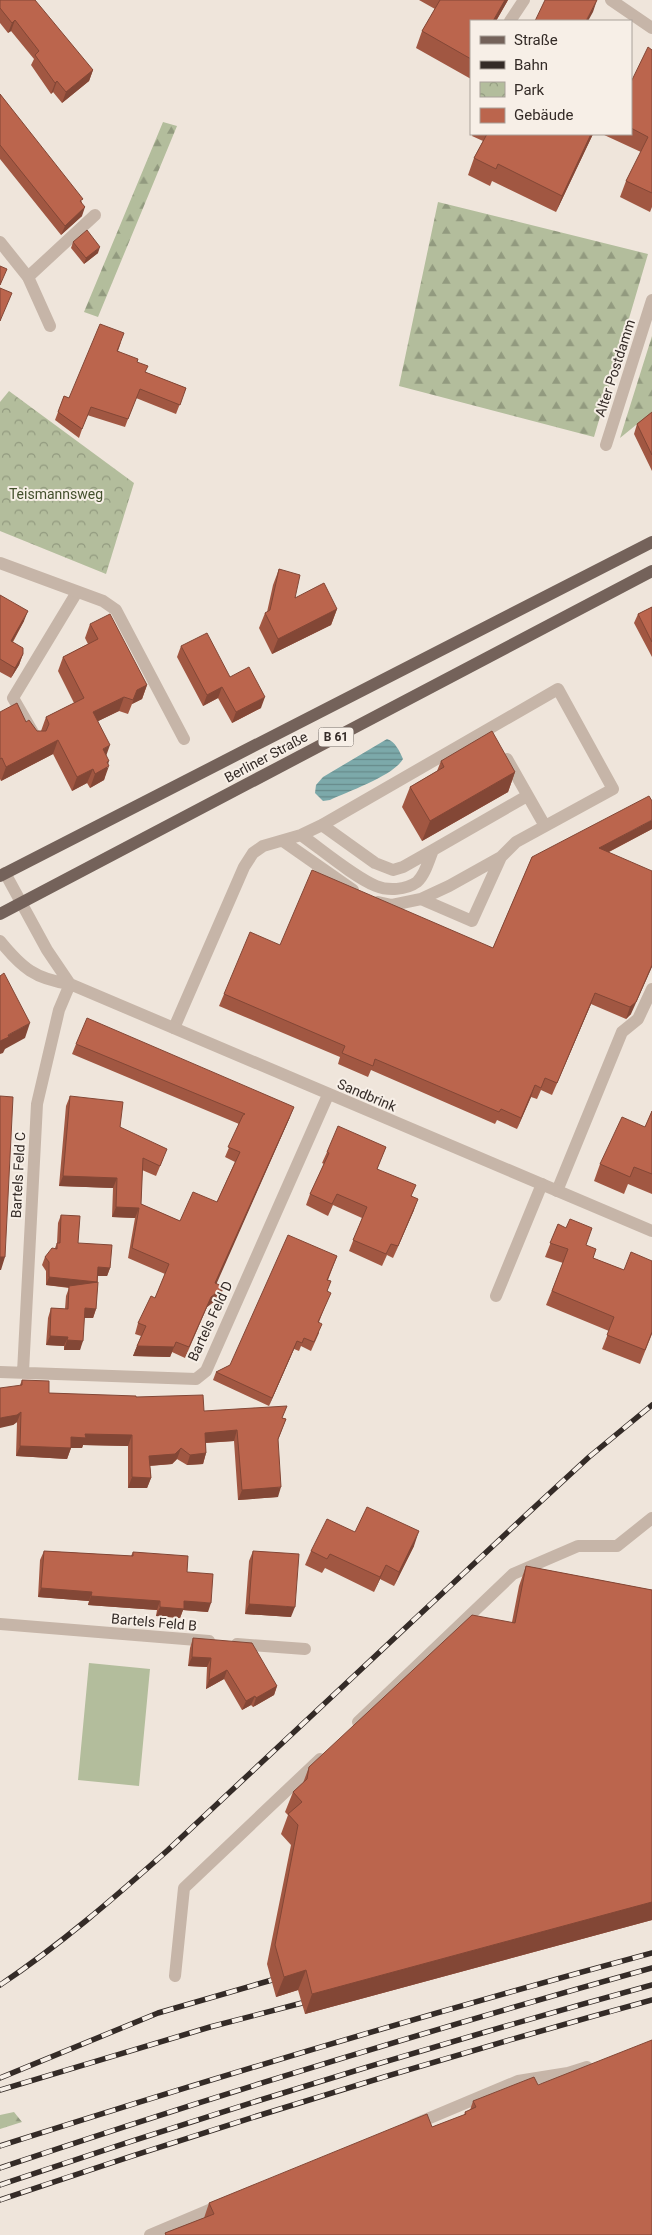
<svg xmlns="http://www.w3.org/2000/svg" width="652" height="2235" viewBox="0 0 652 2235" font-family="Roboto,sans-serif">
  <defs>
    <pattern id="forest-firs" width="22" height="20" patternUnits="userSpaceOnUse" patternTransform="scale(1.25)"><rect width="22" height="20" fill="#b3bd9c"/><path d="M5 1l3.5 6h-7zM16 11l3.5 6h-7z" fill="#929a7f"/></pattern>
    <pattern id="park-crowns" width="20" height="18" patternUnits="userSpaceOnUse" patternTransform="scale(1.25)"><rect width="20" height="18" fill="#b3bd9c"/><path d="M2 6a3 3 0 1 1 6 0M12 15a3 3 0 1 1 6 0" fill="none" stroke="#929a7f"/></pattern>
    <pattern id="water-rules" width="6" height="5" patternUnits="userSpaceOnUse" patternTransform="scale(1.25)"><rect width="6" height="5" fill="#7ca9aa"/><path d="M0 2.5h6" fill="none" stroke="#668a8a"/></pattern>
  </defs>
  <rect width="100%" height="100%" fill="#efe5db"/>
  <path fill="url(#forest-firs)" d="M163 122 177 126 98 317 84 312Z
    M438 202 648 254 594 437 399 386Z
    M652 336V412L620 438Z
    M14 2112 22 2122 0 2129V2115Z"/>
  <path fill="url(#park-crowns)" d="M9 391 134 483 106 574 0 531V402Z"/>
  <path fill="#b3bd9c" d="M89 1663 150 1669 139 1786 78 1780Z"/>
  <path fill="url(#water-rules)" d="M387 739C395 741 400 752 403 759 393 776 349 791 330 800L323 801 315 793 316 785 323 777Z"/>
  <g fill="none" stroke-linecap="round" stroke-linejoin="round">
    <path stroke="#c6b5a8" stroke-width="12" d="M611 0 652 28
      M510 21 524 0
      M28 277 95 215
      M35 736 13 698 77 592
      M507 759 545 826
      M322 825 375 863 393 870 403 867 433 850 527 796
      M301 835C321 849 354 877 376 886 388 891 406 890 417 882 425 875 429 860 433 850
      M283 841 353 890
      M421 899 472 921 501 857
      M174 1028 244 867 253 853 263 846 301 835 322 825 558 689 613 789 516 842 501 857 449 886 421 899 392 905 378 902
      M557 1191 622 1032 638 1019 652 989
      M496 1296 542 1184
      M358 1722 513 1574 578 1546H617L652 1518
      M175 1976 184 1888 320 1759
      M413 2125 518 2081 568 2073 587 2067
      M150 2235 221 2205"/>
    <path stroke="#c6b5a8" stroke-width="12" d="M0 242 28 277 50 326
      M606 445 652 300
      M0 563 103 601 116 610 184 739
      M5 873 47 950 70 984
      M0 941C22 968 35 979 70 984L652 1231
      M0 1372 196 1379 206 1371 328 1095
      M23 1372 37 1104 59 1010 70 984
      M0 1624 209 1641
      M237 1644 305 1649"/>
    <path stroke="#74625a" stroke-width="12" d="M0 876 652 542
      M0 914 652 571"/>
    <defs>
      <path id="rail" d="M0 1985C60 1945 114 1898 168 1850L526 1515 589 1457 652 1405
        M0 2078 158 2013 272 1980
        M0 2090 210 2027 302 2003
        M0 2146C216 2077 433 2012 652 1953
        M0 2168C216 2095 433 2029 652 1968
        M0 2185C215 2112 433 2045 652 1985
        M0 2200C215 2127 433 2060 652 2000"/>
    </defs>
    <use href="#rail" stroke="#342b27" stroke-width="5.5"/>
    <use href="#rail" stroke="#f7efe7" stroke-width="4" stroke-dasharray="11" stroke-linecap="butt"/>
  </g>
  <path fill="#a15742" d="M0 0 93 70 89 81 62 103 53 92 51 94 31 65 34 59 11 31 8 33 0 23Z
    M419 0H508L496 21H471V79L416 48 422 31 435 9Z
    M652 50V207L650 212 620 197 626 181 641 152 602 134H631V82Z
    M0 94 82 202V216L61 235 0 159Z
    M473 134H593L556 212 492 181 490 186 468 175 474 158 483 141 472 136Z
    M73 242 98 253 84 264 71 248Z
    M121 342 118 351 137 362 145 372 186 388 176 414 136 398 125 427 87 415 79 438 55 420 64 396 69 398Z
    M652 412V471L634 434 637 424Z
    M279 569 295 598 337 609 331 625 272 654 259 628 265 613 267 612 273 585Z
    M0 595 24 621 13 642 23 654 19 665 11 678 0 672Z
    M652 607V657L634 623 638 614Z
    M90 624 147 685 142 699 132 704 128 714 119 711 98 721 108 764 104 780 90 788 87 783 72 791 53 754 1 781 0 779V712L26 722 37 731H41L46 717 74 703 58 671 63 657 88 644 85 638Z
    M181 646 230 677 261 708 232 723 218 698 203 706 177 657Z
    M441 761 515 772 508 792 422 841 402 807 410 787 437 771Z
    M652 829 609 852 631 1014 626 1019 591 1004 552 1095 541 1090 537 1099 531 1097 517 1129 497 1120 495 1124 371 1070 368 1077 338 1064 340 1057 219 1006 224 994 280 945 493 948 532 857Z
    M76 1044 290 1117 216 1283 220 1297 207 1307 185 1358 172 1352 170 1357 133 1356 141 1336 135 1334 138 1323 155 1298 165 1274 128 1258 135 1218 112 1217 113 1188 59 1186 66 1106 70 1096 120 1127 163 1159 156 1176 142 1170 141 1204 180 1221 217 1202 235 1162 225 1157 239 1124 72 1054Z
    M652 1111V1194L628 1184 624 1194 594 1181 600 1164 645 1127Z
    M386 1147 377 1169 412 1196 414 1210 393 1258 387 1255 382 1266 349 1251 362 1218 333 1205 328 1216 306 1205 310 1194 324 1164 322 1163 327 1152Z
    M61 1215 78 1243 110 1268 107 1276H98L96 1309 93 1318H84L80 1350H64V1346L46 1345 48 1318 51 1308 65 1309 66 1296 69 1288 46 1285V1271L42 1265 45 1257 55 1248 57 1243 58 1223Z
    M558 1224 586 1245 593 1258 624 1270 652 1261V1334L640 1364 602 1349 609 1331 546 1305 563 1263 545 1257Z
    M337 1256 328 1280 327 1301 319 1322V1333L311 1351 301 1346 299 1351 294 1349 269 1406 213 1380 216 1372 230 1365Z
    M22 1380 49 1393 136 1397 204 1411 283 1418 286 1419 278 1440V1497L238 1500 234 1441 206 1443V1453L203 1464 187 1465 177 1459 172 1464 150 1466 151 1478 147 1488H128V1446L83 1445 82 1448H71L67 1459 16 1456 17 1422 13 1425 20 1385Z
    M355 1532 414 1546 394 1586 380 1579 374 1592 325 1568 322 1573 305 1565 311 1551Z
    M44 1551 131 1556 133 1552 187 1572 208 1612 183 1610 180 1618 156 1616 157 1610 88 1605 89 1601 38 1597 40 1560Z
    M253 1551 291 1617 245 1614 249 1561Z
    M526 1566 652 1590V1920L305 2014 298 1990 276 1997 267 1964 291 1845 281 1834 288 1815 285 1812 293 1792 303 1783 309 1767 512 1622 519 1586Z
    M193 1638 277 1686 274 1695 253 1707 251 1705 242 1710 224 1679 206 1689 207 1667 188 1666 190 1648Z
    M538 2085 652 2235H165V2233L204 2218 209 2203 432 2127 464 2115 465 2112 470 2110 473 2101Z"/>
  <path fill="#834736" d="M505 0H508L496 21H493Z
    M597 0 593 12 588 21H586Z
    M15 20 11 31 8 33 12 23Z
    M93 70 89 81 62 103 66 92Z
    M57 81 53 92 51 94 55 83Z
    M591 134H593L556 212 562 196Z
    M85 207 82 216 61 235 65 226Z
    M100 247 98 253 84 264 86 258Z
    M337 609 331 625 272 654 278 639Z
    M28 611 24 621 7 651 11 641Z
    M23 654 19 665 11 678 15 668Z
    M147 685 142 699 132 704 137 690Z
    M222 687 218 698 203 706 207 695Z
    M124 697 119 711 88 726 93 712Z
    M265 697 261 708 232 723 236 712Z
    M58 740 53 754 1 781 6 767Z
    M110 745 105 759 103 749Z
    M109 761 107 768 109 766 104 780 90 788 95 774 107 762Z
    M93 769 87 783 72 791 77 777Z
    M515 772 508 792 422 841 430 821Z
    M652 820V829L595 859 599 848Z
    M652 965V967L631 1014 626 1019 630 1007Z
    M595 993 591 1004 552 1095 557 1083Z
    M30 1023 25 1038 5 1049 3 1053 0 1054V1041L8 1035Z
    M535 1085 531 1097 517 1129 521 1118Z
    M294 1107 290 1117 212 1294 215 1283Z
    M63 1176 117 1178 113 1188 59 1186Z
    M418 1199 414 1210 393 1258 398 1246Z
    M116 1207 139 1208 135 1218 112 1217Z
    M0 1257H5L1 1270H0Z
    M98 1267 110 1268 107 1276H95Z
    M49 1277 97 1282 94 1290 46 1285Z
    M224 1287 220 1297 207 1307 185 1358 211 1297Z
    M85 1308 96 1309 93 1318H81Z
    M50 1336 68 1337 64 1346 46 1345Z
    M67 1340 83 1341 80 1350H64Z
    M297 1341 294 1349 269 1406 272 1398Z
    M176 1342 170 1357 133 1356 137 1346Z
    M21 1412 17 1422 13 1425 0 1428V1418Z
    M237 1430 234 1441 201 1443 205 1433Z
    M85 1434 132 1435 128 1446 83 1445 82 1448H67L71 1437Z
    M20 1446 71 1448 67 1459 16 1456Z
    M181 1448 177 1459 172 1464 146 1466 149 1456Z
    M206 1453 203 1464 187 1465 190 1455Z
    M132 1477 151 1478 147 1488H128Z
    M281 1487 278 1497 238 1500 242 1490Z
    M419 1531 414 1546 394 1586 399 1572Z
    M386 1565 380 1579 374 1592 380 1577Z
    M41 1588 92 1592 89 1601 38 1597Z
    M91 1596 160 1601 157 1610 88 1605Z
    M184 1601 211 1603 208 1612 183 1610 180 1618 156 1616 160 1607Z
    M249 1604 295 1607 291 1617 245 1614Z
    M192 1657 211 1658 207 1667 188 1666Z
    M227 1670 224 1679 206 1689 209 1680Z
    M277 1686 274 1695 253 1707 256 1698Z
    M255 1696 251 1705 242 1710 246 1701Z
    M652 1902V1920L305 2014 312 1994Z
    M306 1970 298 1990 276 1997 284 1977Z"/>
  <path fill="#bb654d" stroke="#834736" d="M0 0H35L93 70 66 92 57 81 55 83 35 55 39 51 15 20 12 23 0 8Z
    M440 0H505L493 21H471V59L422 31Z
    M545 0H597L586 21H535Z
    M648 47 652 50V193L626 181 648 137 631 128V82Z
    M0 94 83 199 80 201 85 207 65 226 0 145Z
    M487 134H591L562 196 498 164 496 169 474 158Z
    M87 230 100 247 86 258 73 242Z
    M0 266 7 269 0 285Z
    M0 288 12 293 0 321Z
    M100 324 124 333 117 351 138 359 137 362 148 366 145 372 186 388 180 405 140 389 128 419 91 407 82 429 58 412 64 396 69 398Z
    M652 412V455L637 424Z
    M279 569 300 575 295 598 324 583 337 609 278 639 265 613 270 610Z
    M0 595 28 611 11 641 23 648V654L15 668 0 659Z
    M652 607V642L638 614Z
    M110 614 147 685 137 690 133 700 124 697 93 712 110 745 103 749 109 761 107 762 109 766 95 774 93 769 77 777 58 740 6 767 2 758 0 759V712L17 703 26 722 29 720 37 731H46L49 724 46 717 84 698 63 657 98 639 90 624Z
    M207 633 230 677 249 667 265 697 236 712 222 687 207 695 181 646Z
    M492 731 515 772 430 821 410 787 444 767 441 761Z
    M649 796 652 801V820L599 848 652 871V965L636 1002 630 1007 595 993 557 1083 545 1078 541 1088 535 1085 521 1118 501 1109 499 1112 375 1059 373 1066 342 1053 345 1046 224 994 250 932 280 945 312 870 493 948 532 857Z
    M4 973 30 1023 8 1035 9 1037 0 1041V976Z
    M87 1018 294 1107 215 1283 224 1287 211 1297 189 1347 176 1342 174 1347 137 1346 146 1326 138 1323 151 1296 155 1298 169 1264 132 1248 139 1208 116 1207 117 1178 63 1176 70 1096 123 1102 120 1127 167 1149 160 1166 143 1158 141 1204 180 1221 193 1192 217 1202 240 1152 228 1147 243 1115 245 1114 76 1044Z
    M0 1096 13 1097 5 1257H0Z
    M652 1111V1174L634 1167 630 1177 600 1164 622 1117 645 1127Z
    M338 1126 386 1147 377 1169 416 1185 411 1196 418 1199 398 1246 391 1244 386 1254 353 1240 367 1207 337 1194 332 1204 310 1194 329 1153 327 1152Z
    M61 1215 80 1216 78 1243 112 1245 110 1268 98 1267 97 1282 49 1277V1262L45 1257 52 1248 57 1249V1243H60Z
    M570 1219 592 1228 586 1245 596 1249 593 1258 624 1270 631 1252 652 1261V1332L645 1350 607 1335 614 1317 552 1291 568 1249 550 1243 558 1224 566 1228Z
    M288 1235 337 1256 327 1280 331 1281 327 1291 331 1293 318 1322 322 1324 314 1342 304 1338 302 1343 297 1341 272 1398 216 1372 230 1365Z
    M98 1282 96 1309 85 1308 83 1341 67 1340 68 1337 50 1336 51 1308 68 1309 69 1286Z
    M22 1380 49 1381V1393L136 1396V1397L203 1395 204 1411 287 1406 282 1418 286 1419 278 1439 281 1487 242 1490 237 1430 205 1433 206 1453 190 1455 181 1448 175 1454 149 1456 151 1478 132 1477V1435L85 1434 86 1438 71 1437V1448L20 1446 21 1412 17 1415 0 1418V1388L22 1385Z
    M367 1507 419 1531 399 1572 386 1565 380 1577 330 1554 327 1559 311 1551 327 1519 355 1532Z
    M44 1551 133 1556V1552L188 1556 187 1572 213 1574 211 1603 184 1601V1609L160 1607V1601L91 1596 92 1592 41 1588Z
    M253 1551 299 1554 295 1607 249 1604Z
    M526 1566 652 1590V1902L312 1994 306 1970 284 1977 275 1945 298 1825 288 1814 302 1802 293 1792 307 1779 309 1767 472 1615 515 1623Z
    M193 1638 252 1643 277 1686 256 1698 255 1696 246 1701 227 1670 209 1680 211 1658 192 1657Z
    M652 2040V2234L650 2235H166L165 2233 214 2214 209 2203 427 2114 432 2127 466 2114 465 2112 476 2107 473 2101 534 2077 538 2085Z"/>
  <g text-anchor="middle" stroke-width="4" stroke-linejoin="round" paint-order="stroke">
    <rect fill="#f7efe7" stroke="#6e6661" stroke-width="1" x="318.5" y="727.5" width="35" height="19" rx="4"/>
    <g font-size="12" font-weight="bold" fill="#342b27">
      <text x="336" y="741">B 61</text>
    </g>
    <g font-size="14" fill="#342b27" stroke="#f7efe7">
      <text transform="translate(615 368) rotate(-72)" y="5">Alter Postdamm</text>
      <text transform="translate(266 757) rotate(-28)" y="5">Berliner Straße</text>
      <text transform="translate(367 1095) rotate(23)" y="5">Sandbrink</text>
      <text transform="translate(18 1175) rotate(-87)" y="5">Bartels Feld C</text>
      <text transform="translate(210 1321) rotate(-65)" y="5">Bartels Feld D</text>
      <text transform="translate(154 1622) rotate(5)" y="5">Bartels Feld B</text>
    </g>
    <g font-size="14" fill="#44502d" stroke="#f7efe7">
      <text x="56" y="499">Teismannsweg</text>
    </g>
  </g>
  <rect x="470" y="20" width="162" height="115" fill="#f7efe7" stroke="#a9a19a"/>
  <rect x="480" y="36" width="25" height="8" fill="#74625a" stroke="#a9a19a"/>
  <text x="514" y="45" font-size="15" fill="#342b27">Straße</text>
  <rect x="480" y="61" width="25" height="8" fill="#342b27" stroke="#a9a19a"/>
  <text x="514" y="70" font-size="15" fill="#342b27">Bahn</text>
  <rect x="480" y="82" width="25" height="15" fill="url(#park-crowns)" stroke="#a9a19a"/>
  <text x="514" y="95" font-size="15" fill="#342b27">Park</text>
  <rect x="480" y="108" width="25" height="15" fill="#bb654d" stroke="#a9a19a"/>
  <text x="514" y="120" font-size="15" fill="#342b27">Gebäude</text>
</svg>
